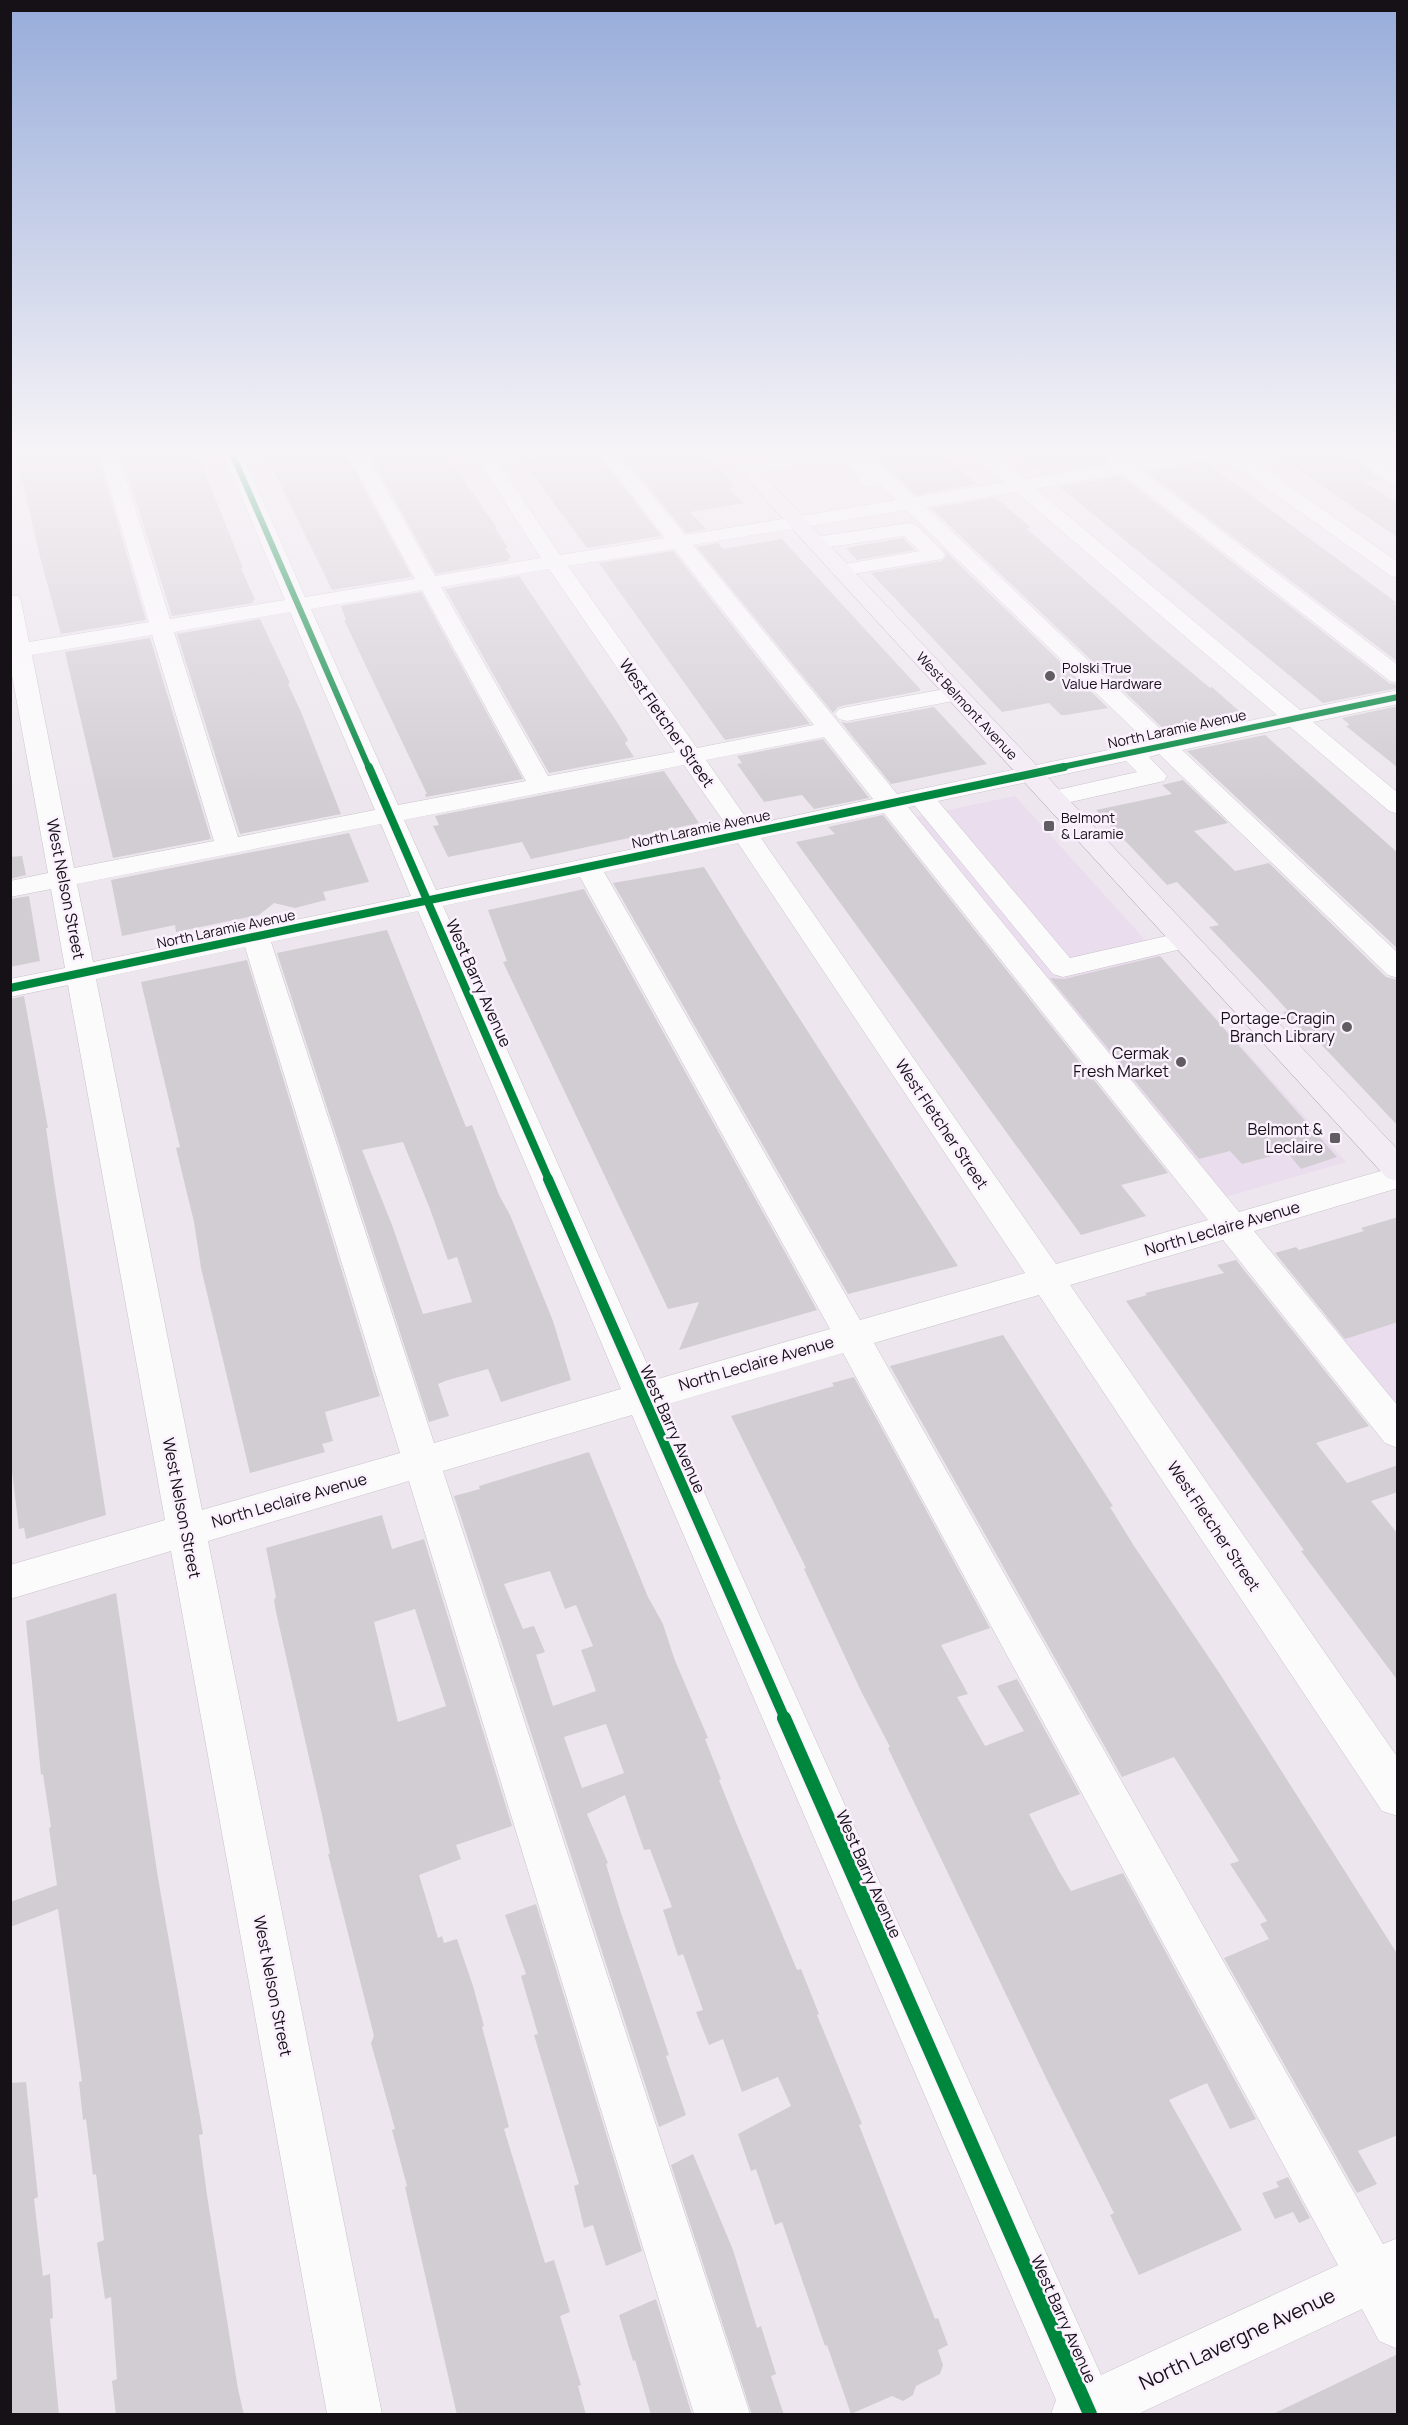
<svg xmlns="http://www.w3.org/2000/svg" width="1408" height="2425" viewBox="0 0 1408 2425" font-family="Manrope,sans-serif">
  <rect width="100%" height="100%" fill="#ede6ee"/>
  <path fill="#eadded" d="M1015 796 1346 1162 1218 1199 910 818Z
    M1397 1296V1423L1314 1321Z"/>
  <path fill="#d2cdd3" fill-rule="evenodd" d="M18 453H97L146 620 61 634 40 557 23 482 21 481Z
    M121 453H197L243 568H241L255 600 252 601 253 603 172 616Z
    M265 453H345L412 577 332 590Z
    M369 453H445L497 528H495L508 548H505L511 558 508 559 509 561 436 574Z
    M557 453H597L661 536 587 548 521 459Z
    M621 453H707L734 485 729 490 744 503 690 512 706 529 686 533Z
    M873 453H941L977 484 916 495Z
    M1018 453H1110L1105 459 1106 463 1043 474Z
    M1274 453H1345L1380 479 1364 482 1398 503V538Z
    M1206 462 1397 603H1393L1398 607V662L1147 472Z
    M1121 476 1389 683 1398 685V688L1323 703 1060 487Z
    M993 498 1000 501 1031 528H1026L1155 642 1210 688 1212 687 1248 719 1171 736 931 508Z
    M903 538 915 550 857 560 846 548Z
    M782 539 920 689V691L846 705 838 707 833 713 697 547 718 543 723 549Z
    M941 547 1108 708 1066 715H1061L1049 703 1002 712 871 573 942 561 947 555Z
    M673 551 810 724 725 740 599 563Z
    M519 576 617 722 628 740 625 743 634 757 549 773 445 589Z
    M421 592 523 779 426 797 425 794H427L344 620H346L341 606Z
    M260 619 290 683 288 684 301 712 341 814 240 834 177 634Z
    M150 638 211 839 113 858 65 652Z
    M1398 706V768L1346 726 1350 725 1342 718Z
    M934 707 987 764 891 784 841 722 847 723Z
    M1265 735 1398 853V949L1187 751Z
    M823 739 869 798 814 809 802 795 764 802 737 764 742 763 737 756Z
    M664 771 699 823 531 859 522 842 448 857 433 826 439 825 435 816Z
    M1183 780 1228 823 1194 831 1235 871 1269 863 1386 977 1398 980V1126L1318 1041 1312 1042 1283 1012 1288 1011 1271 992 1209 927 1219 925 1177 882 1167 885 1096 810 1172 794 1162 785Z
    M883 815 1168 1173 1121 1185 1146 1216 1081 1235 796 842 835 834 828 827Z
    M349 833 369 882 323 892 326 900 295 908 274 903 259 915 176 932 175 925 122 936 111 880Z
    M22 856 26 875 10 879V857Z
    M704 867 746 935 958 1266 848 1294 613 883Z
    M584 889 817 1310 679 1350 699 1302 668 1309 503 962 507 961 488 910Z
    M29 896 40 961 10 967V899Z
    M387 930 466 1127 472 1125 499 1195 510 1215 553 1321 571 1380 501 1402 488 1369 448 1380 438 1384 449 1416 429 1422 277 953ZM403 1142 430 1209 448 1260 457 1257 472 1302 423 1314 392 1225 362 1150Z
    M1160 956 1337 1157 1301 1169 1287 1152 1242 1164 1230 1151 1199 1159 1050 978 1064 979Z
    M247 960 380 1396 325 1412 333 1441 322 1444 325 1452 250 1473 201 1268 194 1222 176 1148 180 1147 141 982Z
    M24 996 48 1128H46L56 1195 106 1515 26 1539 24 1528 19 1529 10 1455V999Z
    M1398 1217V1322L1345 1339 1275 1253 1296 1247 1299 1250 1364 1231 1361 1228Z
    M1236 1260 1369 1426 1316 1443 1347 1483 1398 1465V1492L1371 1501 1398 1534V1681L1301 1551 1304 1550 1126 1301 1147 1295 1145 1293 1224 1273 1217 1265Z
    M1003 1335 1113 1506 1110 1507 1134 1546 1220 1674 1398 1955V2135L1358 2151 1377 2184 1357 2193 1224 1958 1269 1939 1260 1924 1267 1921 1230 1864 1239 1861 1174 1757 1122 1777 890 1366Z
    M854 1377 990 1628 941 1645 968 1694 957 1697 985 1746 1024 1731 997 1686 1017 1679 1080 1794 1029 1814 1059 1871 1071 1891 1123 1873 1256 2119 1230 2129 1207 2083 1169 2100 1242 2230 1139 2275 1110 2215 1114 2213 1047 2080 888 1748 890 1747 861 1691 804 1569 806 1568 731 1416 834 1386 832 1383Z
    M589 1452 648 1597 663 1624 674 1658 708 1738 705 1739 721 1779 719 1780 739 1830 797 1970 801 1969 819 2014 817 2015 862 2124 859 2125 935 2319 938 2318 948 2345 938 2350 943 2365 940 2374 916 2386 913 2395 903 2401 892 2396 851 2414 827 2345 825 2346 782 2222 775 2225 756 2169 751 2171 738 2134 791 2106 778 2077 742 2092 723 2039 709 2045 696 2012 703 2010 683 1954 678 1956 663 1910 672 1907 650 1849 644 1850 625 1795 587 1814 608 1863 606 1864 620 1910 669 2055 666 2056 686 2115 659 2127 454 1496 480 1489 479 1486ZM550 1571 565 1609 576 1605 593 1646 581 1650 596 1691 553 1706 536 1655 545 1652 534 1626 523 1629 504 1584ZM606 1724 624 1773 582 1788 564 1737Z
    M382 1515 392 1549 424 1539 512 1826 456 1845 461 1859 419 1875 438 1938 442 1936 444 1943 457 1939 473 1986 484 2026 482 2027 509 2127 504 2129 545 2263 554 2260 570 2312 560 2316 581 2385 578 2386 586 2415H457L405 2187 407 2186 392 2130 395 2129 371 2043 374 2036 328 1854H330L322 1815 276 1612 274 1600 276 1597 266 1548ZM415 1609 446 1706 398 1722 374 1622Z
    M116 1593 158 1878 203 2134 199 2135 207 2195 238 2389 244 2415H116L112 2381 117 2379 111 2297 105 2299 97 2243 104 2240 96 2174 93 2175 86 2119 83 2120 79 2082 82 2081 58 1909 10 1927V1902L57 1885 49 1828 51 1827 43 1774 41 1775 26 1621Z
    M536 1904 642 2251 606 2266 593 2225 584 2228 574 2186 579 2184 534 2035 538 2034 521 1976 526 1974 505 1915Z
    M26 2082 38 2197 34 2199 43 2276 50 2274 53 2318 50 2319 59 2415H10V2083Z
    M693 2154 733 2250 757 2328 761 2326 776 2374 771 2376 784 2415H752L671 2165Z
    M1288 2177 1310 2218 1299 2223 1293 2212 1275 2219 1262 2193 1279 2187 1276 2182Z
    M656 2299 692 2415H651L635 2360 633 2361 619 2315Z
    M1398 2354V2415H1271Z"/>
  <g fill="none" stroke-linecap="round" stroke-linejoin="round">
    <defs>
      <path id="minor" d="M99 453H118L170 619 285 600 223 453H242L305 597 415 579 347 453H366L435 576 541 558 473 453H492L560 555 665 538 599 453H618L685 535 896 500 878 483 869 487 862 485C857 477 852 467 840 463 822 457 768 471 747 475L740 473 737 469 740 465 747 463 804 453H869L915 497 1005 482 973 453H994L1024 479 1110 465 1107 460 1109 456 1116 454 1130 461 1179 453H1242L1398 562V578L1391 576 1222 457 1142 471 1398 665V683L1390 681 1122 474 1036 489 1300 710 1398 690V704L1313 722 1398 793V814L1389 811 1290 727 1182 750 1398 953V978L1388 975 1159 754 1149 757 1167 776 1164 781 1053 806 1044 803 1040 798 1044 793 1137 772 1126 761 938 801 1070 958 1184 932 1194 934 1198 940 1194 946 1063 977 1053 974 915 806 908 807 1239 1212 1398 1166V1188L1254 1231 1398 1406V1448L1385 1443 1223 1240 1070 1285 1398 1758V1816L1382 1811 1039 1295 874 1343 1383 2244 1398 2238V2349L1379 2341 1362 2309 1138 2414H1051L1056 2400 632 1415 443 1471 750 2414H694L409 1481 208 1541 382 2414H327L171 1551 10 1599V1565L165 1520 68 985 10 997V979L65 968 51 889 10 897V881L48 873 10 664V595L18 596 21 601 29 642 149 622ZM1016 492 1277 715 1170 738 926 507ZM906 510 1147 742 897 794 693 545ZM674 549 814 725 697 748 568 566ZM549 569 675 752 548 776 441 587ZM422 590 526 781 398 805 311 609ZM290 612 375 810 238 837 174 632ZM152 635 214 841 74 868 32 655ZM824 737 873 799 751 825 706 760ZM684 765 729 829 436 890 404 820ZM884 813 1208 1220 1056 1264 761 838ZM381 824 411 896 93 962 77 884ZM738 843 1025 1273 860 1320 604 872ZM580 877 830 1329 654 1380 443 906ZM418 911 621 1389 434 1443 271 942ZM245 947 400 1453 202 1510 96 979ZM843 1353 1338 2265 1101 2375 665 1405Z
        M1347 453H1370L1398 471V486L1391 484Z
        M909 523 916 525 942 551 945 555 942 559 841 576 834 574 830 570 834 566 920 551 904 536 816 549 809 547 806 543 809 539 816 537Z
        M956 687 964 689 968 694 964 699 847 721 839 719 835 714 839 709 847 707Z"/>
      <path id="major" d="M723 453H743L1398 1150V1181L1387 1178Z"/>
    </defs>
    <use href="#minor" stroke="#c8c2c9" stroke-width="1"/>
    <use href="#major" stroke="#baacbd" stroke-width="1"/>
    <use href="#minor" fill="#fcfbfc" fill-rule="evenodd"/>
    <use href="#major" fill="#f3ecf5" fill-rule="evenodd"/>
    <defs>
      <path id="cycleway-far3" d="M232 453 369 768
        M1057 768 1398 697"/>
      <path id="cycleway-far2" d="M369 767 549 1180
        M10 988 1064 767"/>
      <path id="cycleway-far1" d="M548 1179 785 1719"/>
      <path id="cycleway" d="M784 1718 1090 2414"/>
    </defs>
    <use href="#cycleway-far3" stroke="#fbf0fd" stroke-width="8"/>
    <use href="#cycleway-far2" stroke="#fbf0fd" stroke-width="10"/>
    <use href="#cycleway-far1" stroke="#fbf0fd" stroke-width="14"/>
    <use href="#cycleway" stroke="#fbf0fd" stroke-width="17"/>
    <use href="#cycleway-far3" stroke="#00873e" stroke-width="6"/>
    <use href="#cycleway-far2" stroke="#00873e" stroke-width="8"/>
    <use href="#cycleway-far1" stroke="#00873e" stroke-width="10"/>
    <use href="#cycleway" stroke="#00873e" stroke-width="14"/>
  </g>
  <linearGradient id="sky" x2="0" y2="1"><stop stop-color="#97acda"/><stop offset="0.57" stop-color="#f7f4f7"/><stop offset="1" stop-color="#f7f4f7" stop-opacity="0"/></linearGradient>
  <rect width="1408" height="793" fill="url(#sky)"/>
  <g fill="#615c62" stroke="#fbf0fd" stroke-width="2">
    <circle cx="1050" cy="676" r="6"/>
    <rect x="1043" y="820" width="12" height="12" rx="3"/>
    <circle cx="1347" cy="1027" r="6"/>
    <circle cx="1181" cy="1062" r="6"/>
    <rect x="1329" y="1132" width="12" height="12" rx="3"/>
  </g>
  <g text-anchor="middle" stroke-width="5" stroke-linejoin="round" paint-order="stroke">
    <g font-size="14" fill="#151116" stroke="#fbf0fd" text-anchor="start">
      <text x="1062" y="673">Polski True<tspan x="1062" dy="16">Value Hardware</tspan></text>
      <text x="1061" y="823">Belmont<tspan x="1061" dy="16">&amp; Laramie</tspan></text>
    </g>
    <g font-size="14" fill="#151116" stroke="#fbf0fd">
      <text transform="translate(967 706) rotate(47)" y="5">West Belmont Avenue</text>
      <text transform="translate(1177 729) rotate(-12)" y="5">North Laramie Avenue</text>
      <text transform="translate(701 829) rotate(-12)" y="5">North Laramie Avenue</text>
      <text transform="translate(226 929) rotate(-12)" y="5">North Laramie Avenue</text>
    </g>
    <g font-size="16" fill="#151116" stroke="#fbf0fd">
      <text transform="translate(667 723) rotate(55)" y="6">West Fletcher Street</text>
      <text transform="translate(66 889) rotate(79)" y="6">West Nelson Street</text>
      <text transform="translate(479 983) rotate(66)" y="6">West Barry Avenue</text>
      <text transform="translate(942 1124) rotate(56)" y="6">West Fletcher Street</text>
      <text transform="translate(1222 1228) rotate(-16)" y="6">North Leclaire Avenue</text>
      <text transform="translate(756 1363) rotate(-16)" y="6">North Leclaire Avenue</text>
      <text transform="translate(673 1429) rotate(66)" y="6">West Barry Avenue</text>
      <text transform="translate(289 1500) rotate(-16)" y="6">North Leclaire Avenue</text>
      <text transform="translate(182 1508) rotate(79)" y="6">West Nelson Street</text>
      <text transform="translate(1214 1526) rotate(56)" y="6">West Fletcher Street</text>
      <text transform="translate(869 1874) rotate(66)" y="6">West Barry Avenue</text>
      <text transform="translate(273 1986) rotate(79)" y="6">West Nelson Street</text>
      <text transform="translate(1064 2319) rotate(66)" y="6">West Barry Avenue</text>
    </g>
    <g font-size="16" fill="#151116" stroke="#fbf0fd" text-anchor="end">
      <text x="1335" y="1024">Portage-Cragin<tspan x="1335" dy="18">Branch Library</tspan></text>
      <text x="1169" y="1059">Cermak<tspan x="1169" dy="18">Fresh Market</tspan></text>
      <text x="1323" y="1135">Belmont &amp;<tspan x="1323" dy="18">Leclaire</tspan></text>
    </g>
    <g font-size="20" fill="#151116" stroke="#fbf0fd">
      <text transform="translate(1237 2339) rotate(-25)" y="7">North Lavergne Avenue</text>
    </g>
  </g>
  <rect width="1408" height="2425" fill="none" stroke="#151116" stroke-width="24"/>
</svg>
